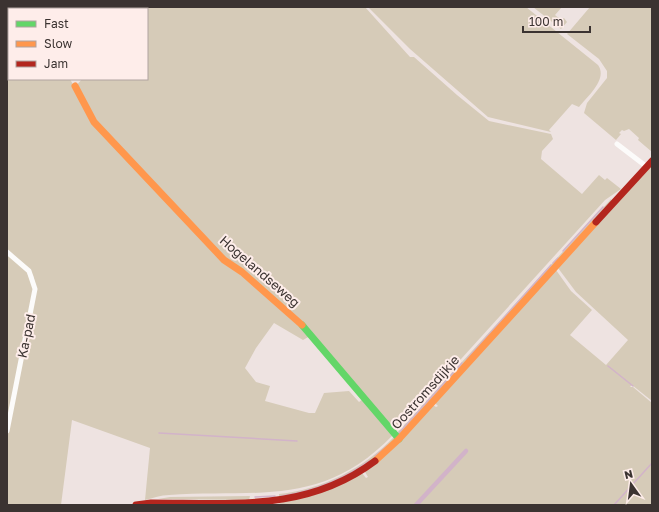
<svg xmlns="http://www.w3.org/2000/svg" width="659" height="512" viewBox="0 0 659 512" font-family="'Golos Text',sans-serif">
  <rect width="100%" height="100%" fill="#eee3e1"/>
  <path fill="#d6cbb8" d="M7 7H41V9H9V79H70L93 122 237 270 310 336 303 340 274 323 256 348 245 368 256 382 270 386 265 401 309 413H315L324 393 349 391 359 402 363 399 393 435C322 508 258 489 169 495 161 495 153 498 145 500L150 448 72 420 61 505H7V437L36 287 33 275 7 251Z
    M92 7H365L410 57H414L457 95 489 121 551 134 553 139 542 151 541 159 582 194 599 175 605 180 607 178 621 189 605 200 394 433 300 321 230 264 101 128 76 86 82 79H147V9H94Z
    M368 7H526L598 65C608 79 588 96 579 107L572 104 549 130 551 132 488 117 410 49Z
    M533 7H562L555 15 561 20 564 18 567 22 561 29Z
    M590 7H652V152L638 140 639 138 629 129 624 131 622 130 619 133 621 134 616 140 584 113 587 103 607 78V71L599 59 567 34Z
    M652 164V401L632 385 630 387H633L652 403V505H275L362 473 366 478 368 477 365 472 433 405 436 407 438 406 435 403 556 270 571 291 592 310 570 335 606 365 628 340 576 292 558 268Z
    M611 199 612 202 401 435 396 434Z
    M7 254 25 268 34 289 7 424Z
    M394 437V441C370 462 344 482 313 491 302 495 290 495 279 497V494C323 489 363 469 394 437Z
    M250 496 249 500 158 499 170 497Z"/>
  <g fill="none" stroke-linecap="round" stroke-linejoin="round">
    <path stroke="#d2b3c9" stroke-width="1.5" d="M563 251 603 207
      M553 263 558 258
      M467 359 551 265
      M608 366 633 386
      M159 433 297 441
      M399 433 462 363
      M375 456 387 446
      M281 496C314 491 342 480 369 461
      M255 497 275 496
      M614 505 652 463"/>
    <path stroke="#d2b3c9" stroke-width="4.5" d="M416 505 466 451"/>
    <path stroke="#fcfbfa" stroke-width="5" d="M617 144 647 167
      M7 252 29 271 35 289 7 431"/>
    <path stroke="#63d668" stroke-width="7" d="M302 325 399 439"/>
    <path stroke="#ff974d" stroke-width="7" d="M75 86 94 122 224 260 242 272 302 325
      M375 461 399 439 596 222"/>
    <path stroke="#b3261e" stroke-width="7" d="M596 222 652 161
      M136 505 151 503C232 503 307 512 375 461"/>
  </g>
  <g text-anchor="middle" stroke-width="4" stroke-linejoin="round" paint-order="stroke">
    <g font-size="13" fill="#3b3331" stroke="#feedea">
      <text transform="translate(260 271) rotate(41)" y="5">Hogelandseweg</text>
      <text transform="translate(26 336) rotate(-78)" y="5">Ka-pad</text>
      <text transform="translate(425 392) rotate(-48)" y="5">Oostromsdijkje</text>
    </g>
  </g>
  <rect width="659" height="512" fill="none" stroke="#3b3331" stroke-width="16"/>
  <rect x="8" y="8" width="140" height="72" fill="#feedea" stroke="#b0a3a0"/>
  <rect x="16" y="21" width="20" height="6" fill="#63d668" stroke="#b0a3a0"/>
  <text x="44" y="28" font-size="12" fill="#3b3331">Fast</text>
  <rect x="16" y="41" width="20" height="6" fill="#ff974d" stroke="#b0a3a0"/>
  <text x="44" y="48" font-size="12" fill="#3b3331">Slow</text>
  <rect x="16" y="61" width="20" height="6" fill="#b3261e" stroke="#b0a3a0"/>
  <text x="44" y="68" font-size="12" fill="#3b3331">Jam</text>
  <g transform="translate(631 484) rotate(346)" stroke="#feedea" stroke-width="3" paint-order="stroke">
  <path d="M0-3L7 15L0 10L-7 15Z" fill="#3b3331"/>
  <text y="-6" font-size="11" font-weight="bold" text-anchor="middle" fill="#3b3331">N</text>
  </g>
  <path d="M523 26v6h67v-6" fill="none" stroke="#3b3331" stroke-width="2"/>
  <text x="529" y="26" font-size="12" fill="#3b3331" stroke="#feedea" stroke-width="3" paint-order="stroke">100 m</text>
</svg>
